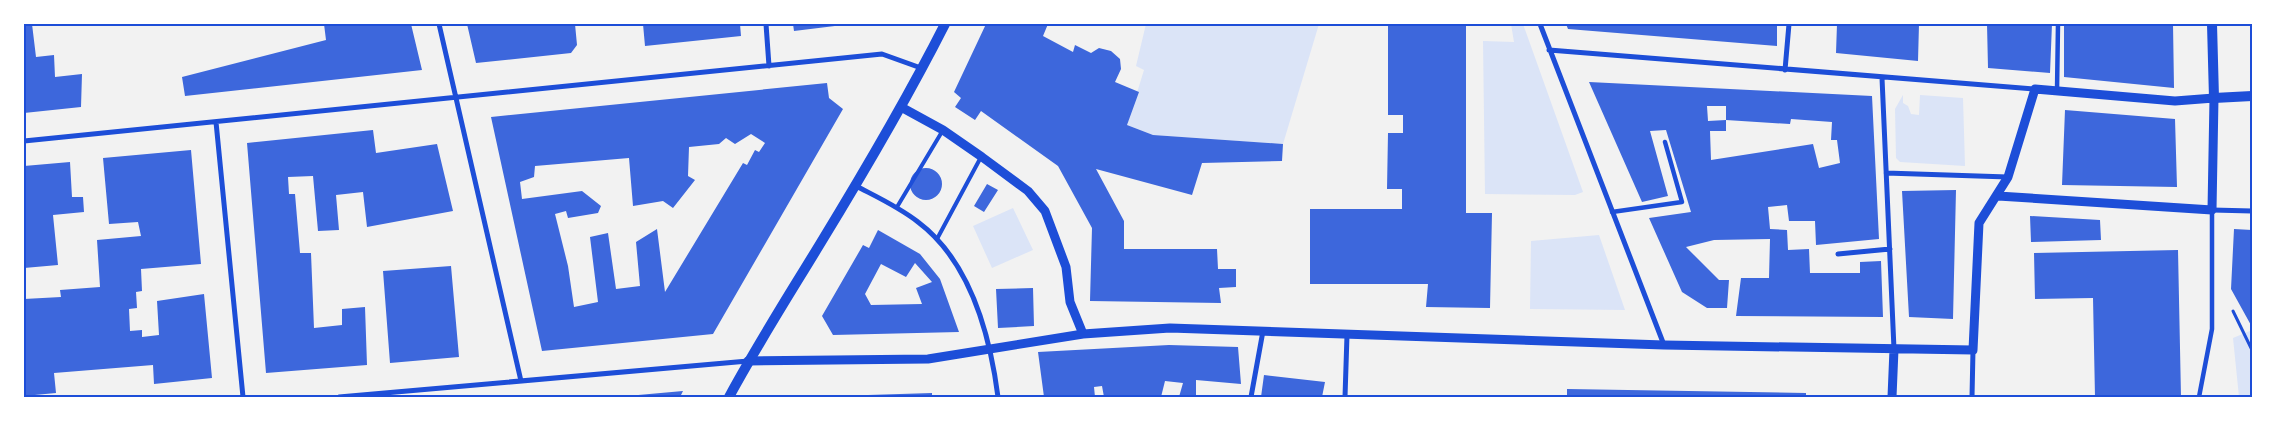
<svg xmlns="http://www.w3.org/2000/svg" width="2276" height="421" viewBox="0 0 2276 421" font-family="Rubik,sans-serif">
  <rect width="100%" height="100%" fill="#f2f2f2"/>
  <path fill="#dbe4f7" d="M1146 24H1319L1283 144 1153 135 1127 125 1144 70 1136 66Z
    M1511 24H1523L1583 192 1575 195 1485 194 1483 41 1514 42Z
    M1903 95V103L1908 106 1911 114 1919 115 1920 95 1963 98 1965 166 1900 162 1896 158 1895 109Z
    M1013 208 1033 250 992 268 973 226Z
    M1599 235 1625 310 1530 309 1531 241Z
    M2252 330V397H2239L2233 338Z"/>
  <path fill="#3d67dc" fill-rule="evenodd" d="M24 24H32L36 57 54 55 55 77 82 74 81 107 24 113Z
    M324 24H411L422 70 185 96 182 77 326 40Z
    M467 24H575L577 45 571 53 476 63Z
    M643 24H740L741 36 645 46Z
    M793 24H843V25L794 31Z
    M986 24H1048L1043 36 1073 52 1075 45 1091 53 1099 48 1111 51 1120 59 1121 69 1115 82 1139 92 1127 125 1153 135 1283 144 1282 161 1202 163 1192 195 1096 169 1124 221V249H1217L1218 269H1236V287L1219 288 1221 303 1090 301 1092 228 1058 166 981 111 975 120 955 107 961 98 954 92Z
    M1388 24H1466V213H1492L1490 308 1426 307 1428 284H1310V209H1402V189H1387L1388 133H1403V115H1388Z
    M1566 24H1777V46L1568 29Z
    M1837 24H1919L1918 61 1836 53Z
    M1987 24H2052L2050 73 1988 68Z
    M2064 24H2173L2174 88 2064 77Z
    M1589 82 1872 96 1879 239 1816 245 1815 221H1789L1787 205 1768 207 1770 229 1787 230 1788 250 1809 249 1810 273H1860V262L1881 261 1883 317 1736 316 1741 278H1769L1770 239 1714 240 1686 247 1719 280H1729L1727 308H1707L1682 292 1649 218 1691 212 1666 130 1650 131 1668 196 1642 202ZM1707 106H1726V120L1708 121ZM1791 119 1832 122 1831 140H1837L1840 163 1819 168 1813 144 1711 160 1710 131H1726V120L1790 124Z
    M827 83 829 98 843 109 713 334 542 351 491 117ZM751 134 765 143 759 152 755 150 747 165 743 163 665 292 657 229 636 242 640 286 616 289 608 233 590 237 598 302 574 307 568 266 555 214 566 211 568 218 598 213 601 206 582 191 522 199 520 182 534 177 535 166 629 158 633 206 663 201 673 208 695 180 688 176 689 147 719 144 726 138 735 144Z
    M2065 110 2175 119 2177 187 2062 185Z
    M373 130 376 153 437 144 453 211 367 227 363 192 336 195 339 230 318 231 313 176 288 177 289 194H295L300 253H311L314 328 342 325V309L365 307 367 365 266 373 247 143Z
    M191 150 201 264 141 269 142 291 136 292 137 308 129 309 130 331 142 330V337L159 335 157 301 204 294 212 378 154 384 153 365 54 373 56 393 24 396V299L61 297 60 290 100 287 97 240 141 236 138 222 109 224 103 158Z
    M70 162 72 197H83L84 212 53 215 58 265 24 268V166Z
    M910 184a16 16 0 1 1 32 0a16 16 0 1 1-32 0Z
    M987 184 998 190 984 212 974 206Z
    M1956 190 1953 319 1909 317 1902 191Z
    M2030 216 2100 220 2101 240 2031 242Z
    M2234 229 2252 230V327L2231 289Z
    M878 230 920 254 940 279 959 332 833 335 822 316 863 245 869 248ZM915 263 932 282 916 288 922 304 871 305 865 294 881 264 906 277Z
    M2178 250 2181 397H2095L2093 298 2035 299 2034 253Z
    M451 266 459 357 390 363 383 271Z
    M1033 288 1034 326 998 328 996 289Z
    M1169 345 1238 347 1241 384 1196 380V397H1179L1183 383 1165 381 1161 397H1104L1102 386 1094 387 1095 397H1044L1038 352Z
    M1264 375 1325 382 1322 397H1261Z
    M1567 389 1806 393V397H1567Z
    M683 391 680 397H628L627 396Z
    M932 393V397H836V396Z"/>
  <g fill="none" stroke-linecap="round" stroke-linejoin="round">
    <path stroke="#1d4ed8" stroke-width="3" d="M2233 311 2252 350"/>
    <path stroke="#1d4ed8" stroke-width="4" d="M897 207 943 130
      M937 239 981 157"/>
    <path stroke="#1d4ed8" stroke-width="4.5" d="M2057 91 2058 24
      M1612 212 1682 202 1665 142
      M2199 397 2212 329V210"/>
    <path stroke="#1d4ed8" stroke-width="5" d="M439 24 521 381
      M766 24 769 66
      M1540 24 1664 345
      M1549 50 2035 89
      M1785 70 1789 24
      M1882 78 1894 349
      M216 122 243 397
      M24 141 882 54 921 68
      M1886 173 2008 177
      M856 186C877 197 899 207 918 222 970 261 990 335 998 397
      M2212 210 2252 211
      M1838 254 1890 249
      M339 397 748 361
      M1251 397 1263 331
      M1345 397 1347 335
      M1972 397 1973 350"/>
    <path stroke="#1d4ed8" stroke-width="9" d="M901 107 943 130 982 157 1028 191 1045 211 1066 267 1070 302 1083 334
      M748 361 928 359 1083 334 1170 328 1664 345 1973 350 1979 223 2008 177 2035 89 2175 101 2214 98 2212 210 1998 196
      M1892 397 1894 349"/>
    <path stroke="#1d4ed8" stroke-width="10" d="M2212 24 2214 98 2252 96
      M729 397C757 345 789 295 820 244 864 172 907 99 945 24"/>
  </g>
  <rect width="2276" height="421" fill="none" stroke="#ffffff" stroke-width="50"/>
  <rect x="25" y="25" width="2226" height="371" fill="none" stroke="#1d4ed8" stroke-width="2"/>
</svg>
